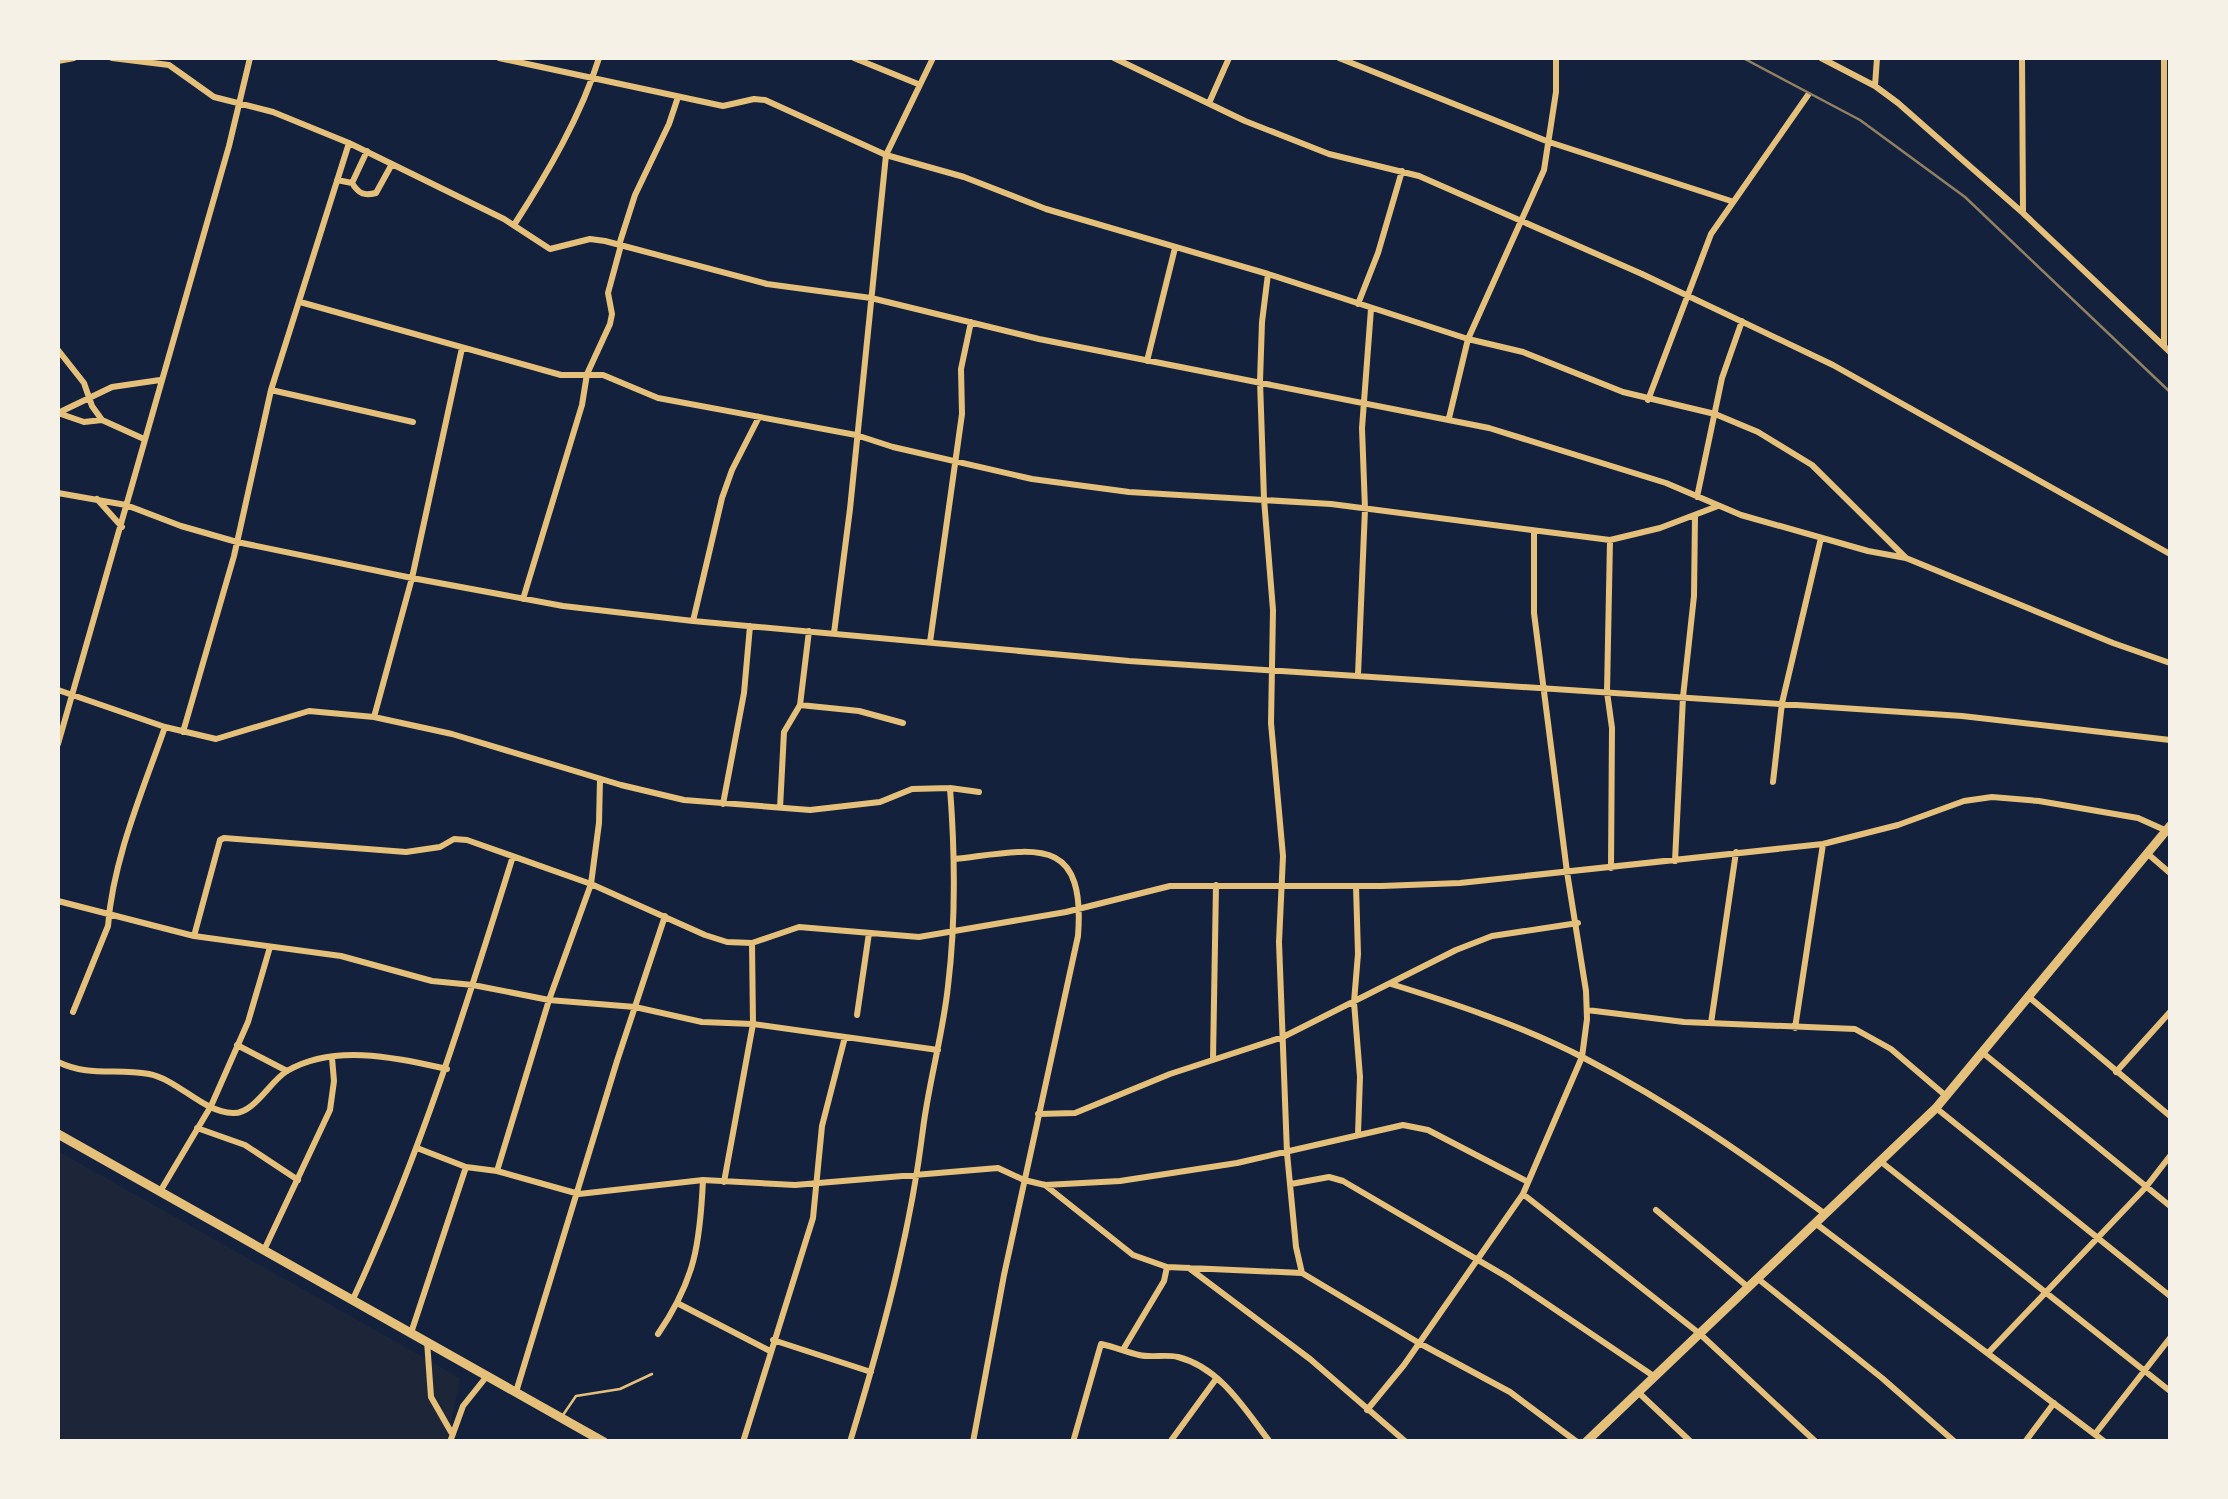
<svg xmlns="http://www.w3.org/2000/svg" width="2228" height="1499" viewBox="0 0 2228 1499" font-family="Signika,sans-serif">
  <rect width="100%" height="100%" fill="#14213d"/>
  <path fill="#1d2539" d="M58 1151 460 1378 447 1441H58Z"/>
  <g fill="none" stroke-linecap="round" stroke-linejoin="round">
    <path stroke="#e5c07b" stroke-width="2.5" d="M563 1415 576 1396 620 1389 652 1374"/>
    <path stroke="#e5c07b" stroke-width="6" d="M112 58 169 65 214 97 273 112 349 143 504 219 550 249 590 239 605 241 767 284 871 298 1039 339 1489 428 1666 483 1741 515 1868 551 1906 558 2113 643 2170 663
      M499 58 723 106 754 99 765 100 886 155 964 177 1046 209 1268 274 1468 339 1523 352 1623 392 1715 414 1758 432 1812 465 1906 558
      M854 58 918 84
      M1114 58 1245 121 1329 154 1419 176 1642 274 1833 365 2170 554
      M1339 58 1549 142 1731 201
      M1821 58 1875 86 1898 103 2023 213 2170 352
      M2022 58 2023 211
      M2164 58V346
      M58 61 74 58
      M1875 86 1877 58
      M1209 103 1229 58
      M337 180 352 183 367 151
      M352 183C359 194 364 196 376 193L392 164
      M514 225C547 174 581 116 599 58
      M619 245 635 195 669 124 678 97
      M1268 274 1262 322 1260 381 1264 499 1273 610 1271 723 1283 856 1279 942 1287 1153 1296 1247 1302 1273 1419 1343 1510 1392 1577 1442
      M300 302 561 375H603L658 398 856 435 893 447 1032 479 1129 492 1331 504 1610 540 1660 528 1718 506
      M1358 304 1378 253 1402 171
      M58 350 84 383 92 406 102 420
      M1147 361 1175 248
      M271 390 413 422
      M1648 400 1711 234 1808 95
      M58 413 112 387 160 380
      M58 413 84 422 102 420 144 439
      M1449 418 1468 339 1544 170 1556 92V58
      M58 493 126 505 181 526 237 542 412 578 563 606 693 621 1129 661 1962 716 2170 740
      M1697 497 1722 378 1742 321
      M97 499 122 527
      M1610 540 1607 692 1612 728 1611 868
      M523 599 582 405 587 374 610 324 612 314 608 293 621 245
      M693 621 722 498 732 470 759 417
      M834 633 850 509 886 155 933 58
      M930 642 962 414 961 369 971 322
      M1358 675 1365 509 1362 428 1371 309
      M58 690 165 727 216 739 309 711 374 717 452 734 621 785 684 800 810 810 880 802 912 789 950 788 979 792
      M800 705 859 711 903 723
      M374 717 412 578 462 348
      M183 732 234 556 271 390 349 143
      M58 744 229 146 250 58
      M1773 782 1782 703 1821 538
      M723 804 744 693 750 626
      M780 808 784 732 800 705 809 631
      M2148 854 2170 873
      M955 859C1033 850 1086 832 1078 936L1004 1275 973 1442
      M1675 861 1683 697 1694 596 1695 516
      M1356 886 1358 954 1354 1002 1360 1077 1358 1134
      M58 901 194 936 341 956 432 981 473 985 549 1000 635 1007 702 1022 753 1024 938 1050
      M194 936 220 840 224 838 406 852 440 847 454 839 467 840 591 884 705 935 727 942 752 943 799 927 919 937 1066 912 1170 886H1382L1460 883 1823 844 1898 825 1964 801 1992 797 2039 801 2138 818 2167 831
      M1391 984C1456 1004 1525 1027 1586 1059 1671 1103 1748 1157 1825 1214
      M2030 998 2170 1116
      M1587 1010 1684 1022 1855 1029 1891 1049 1946 1096
      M73 1012 108 926C113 859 143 790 165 727
      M857 1015 869 933
      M1711 1023 1736 852
      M1795 1028 1823 844
      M237 1045 287 1071
      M1983 1053 2170 1206
      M1213 1060 1216 885
      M58 1062C89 1077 116 1068 149 1074 179 1080 202 1112 233 1113 254 1114 270 1081 287 1071 335 1043 396 1058 447 1069
      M2116 1072 2170 1012
      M1936 1108 2170 1296
      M1038 1114 1075 1113 1170 1074 1283 1037 1456 950 1492 936 1578 923
      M197 1128 245 1145 298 1180
      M417 1148 466 1167 497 1171 579 1194 703 1180 795 1185 998 1168 1024 1180 1045 1185 1120 1181 1237 1163 1403 1125 1428 1130 1528 1182
      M1880 1161 2170 1391
      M497 1171 549 1000 591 884 599 823 600 779
      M724 1182 753 1024 752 943
      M1291 1184 1329 1177 1343 1181 1507 1277 1655 1377
      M1045 1185 1133 1255 1167 1267 1302 1273
      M161 1190 211 1106 248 1022 270 947
      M1523 1194 1700 1334 1816 1442
      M1656 1210 1748 1287
      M1815 1223 2105 1442
      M265 1248 330 1110 334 1081 332 1058
      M1189 1268 1310 1359 1406 1442
      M1757 1278 1882 1378 1955 1442
      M353 1299C420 1156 466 1007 513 856
      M679 1304 770 1351
      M411 1333 466 1167
      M658 1334C695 1280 700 1244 703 1180
      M773 1340 871 1372
      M427 1341 431 1397 451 1432
      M1124 1348 1164 1281 1167 1267
      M1989 1352 2146 1187 2170 1156
      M516 1392 617 1061 665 916
      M1639 1393 1691 1442
      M1367 1410 1404 1365 1523 1194 1582 1057 1587 1019 1586 991 1567 872 1534 613V532
      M2095 1434 2170 1338
      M450 1442 463 1406 487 1376
      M743 1442 813 1218 822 1126 845 1037
      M850 1442C881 1340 910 1235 923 1129 929 1081 943 1034 948 986 956 921 955 853 950 788
      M1073 1442 1101 1344C1115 1347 1126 1352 1139 1355 1152 1358 1165 1354 1178 1357 1221 1368 1245 1410 1270 1442
      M1170 1442 1216 1379
      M2025 1442 2054 1403"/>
    <path stroke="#e5c07b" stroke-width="9" d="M58 1134 604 1442
      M1586 1442 1936 1108 2170 826"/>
    <path stroke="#918062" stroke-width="2.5" d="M1743 58 1860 120 1965 197 2170 392"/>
  </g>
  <rect width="2228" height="1499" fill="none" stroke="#f6f1e7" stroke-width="120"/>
</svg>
